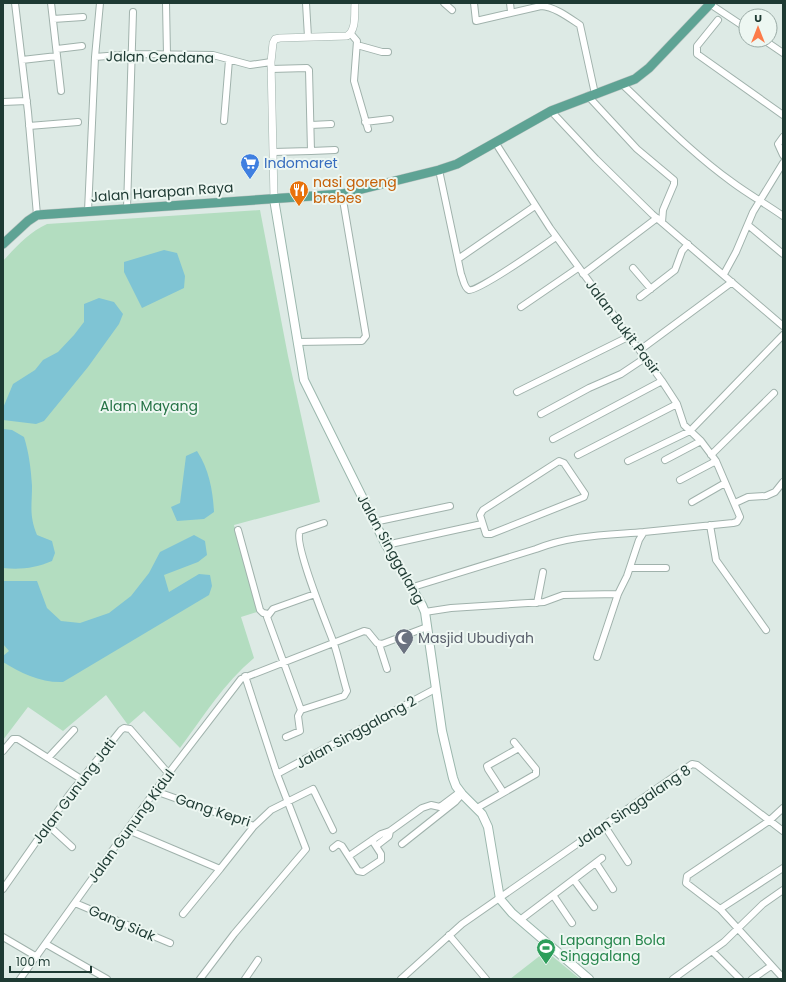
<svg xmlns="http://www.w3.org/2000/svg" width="786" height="982" viewBox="0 0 786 982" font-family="Poppins,sans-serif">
  <rect width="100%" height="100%" fill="#ddeae5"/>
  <path fill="#b3ddc0" d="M260 210 288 356 320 502 234 525 257 612 241 617 254 658C224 683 203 717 180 748L144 711 128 725 106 695 63 731 28 707 3 740V261C16 247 29 232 47 224Z
    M546 951 580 979H510Z"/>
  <path fill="#7fc4d4" d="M164 250 177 253 185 276 184 288 142 308 124 272V262Z
    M99 298 114 302 123 314 119 324 88 367 44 421 36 424 3 420V408L13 384 35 370 43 360 58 352 74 335 84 322V304Z
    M3 429 12 430 24 437C29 453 31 469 32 486 32 507 29 515 37 535L52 541 55 553 52 561C36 568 20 570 3 568Z
    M197 451C209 469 213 491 214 512L204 519 177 521 171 507 180 503 186 456Z
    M194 535 205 541 207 555 198 562 164 575 169 592 199 574 210 575 212 586 209 595 63 682C42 683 20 673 3 662V656L9 651 3 644V581H37L47 608 61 621 80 623 109 613 131 596 149 573 160 552Z"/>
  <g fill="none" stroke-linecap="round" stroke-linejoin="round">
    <defs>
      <path id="minor" d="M15 3 28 112 37 215
        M51 3 61 91
        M166 3 167 55
        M306 3 308 37
        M444 3 452 10
        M474 3 476 21 541 6C555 7 568 17 580 25L595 94
        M510 3 511 12
        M710 4 746 28
        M53 19 83 17
        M718 20 697 46V54L783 115
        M351 34 357 41 354 81 368 129
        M764 40 783 53
        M357 45 382 52H388
        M57 49 82 46
        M95 57 132 54 213 55 250 65 271 62
        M22 60 57 56
        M271 69 307 68 309 70 311 151 273 152
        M623 85C658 118 693 154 732 182 748 194 766 204 783 216
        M588 96 637 149 674 180V184L663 210 662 222
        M3 102 27 101
        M551 111 596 159 652 214 783 326
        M224 121 229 60
        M365 122 390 119
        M311 125 331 124
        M29 126 78 122
        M783 137 778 144 783 155
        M495 142 550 228 662 381 677 404 684 425 701 441 716 461 740 517 737 522 733 523 644 532 639 540 627 576 618 594 597 657
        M311 151 335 150
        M439 170 461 274C463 278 464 288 469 290 476 293 546 244 556 237
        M127 208 133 12
        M88 211 95 57 100 3
        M748 225 783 254
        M458 259 535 206
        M633 268 651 289
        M583 274 657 218
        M724 274 736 252 753 212 783 163
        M640 297 675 270 682 251 688 244
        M521 307 578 268
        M297 342 362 341 366 336 342 194
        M640 350 732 282
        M517 392 630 336
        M541 414 589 388 621 374 645 358
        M553 439 662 381
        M578 455 677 404
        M711 455 774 393
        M665 460 701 441
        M559 461 564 463 585 494 584 497 491 534H486L480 515 483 510Z
        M628 461 690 431 783 335
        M680 480 716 461
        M692 502 725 483
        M735 503 748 497 766 496 775 492 783 482
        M374 522 450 506
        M710 525 716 560 766 630
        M238 530 260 610 263 613 268 614
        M386 545 482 524
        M630 568H666
        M413 587 536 549C570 535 608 535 644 532
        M537 603 543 572
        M425 612 451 608 544 602 563 595 618 594
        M379 644 387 669
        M301 710 344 696 347 691C342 675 339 658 333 641 327 625 293 543 300 531L324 523
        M301 710 267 617 273 609 315 594
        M286 737 300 731 298 716 301 710
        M3 751 13 739H18L81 779
        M48 758 74 730
        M277 774 435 689
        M155 791 254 826 271 810 313 789 333 830
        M503 792 488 769 487 766 519 748
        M477 808 536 774V769L514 742
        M783 808 769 821 687 876 686 883 720 909 783 978
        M48 825 72 847
        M604 825 628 862
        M128 830 220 869 254 826
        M402 844 455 802 462 794
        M376 846 389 836 390 831
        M333 848 338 844 342 846 358 871 363 872 381 860V854L372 840
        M349 856 381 834 390 831 422 808 431 805 440 807 460 792
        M596 863 613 889
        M574 880 594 907
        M3 889 69 795 121 730 124 728 130 729 168 773
        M553 895 572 923
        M75 903 170 943
        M720 909 783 868
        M183 914 220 869
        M520 920 602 858
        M449 935 486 979
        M3 937 37 957
        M46 944 107 979
        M712 951 740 979
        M20 979 155 791 241 679 364 631 368 632 377 643 382 644 427 627
        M200 979 234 934 306 849 277 774 245 676
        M245 979 258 960
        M401 979 462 924 692 764 697 765 783 831
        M673 979 724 942 763 904 783 890
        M752 979 771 966"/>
      <path id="tertiary" d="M274 199 271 62 273 43 275 39 280 38 347 36C357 30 354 13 355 3"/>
      <path id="secondary" d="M274 199 304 380 386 545 422 605 425 612 442 731 453 778 456 786 462 794 482 814 488 827 500 899 512 913 589 979"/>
      <path id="primary" d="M3 244 28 221 37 215 342 194 439 170 457 164 551 111 635 79 649 68 711 3"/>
    </defs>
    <use href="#minor" stroke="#a0b2ac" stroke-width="8"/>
    <use href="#tertiary" stroke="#a0b2ac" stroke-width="8"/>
    <use href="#secondary" stroke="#9bb7ad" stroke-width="10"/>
    <use href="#primary" stroke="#bcc4c2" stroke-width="10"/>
    <use href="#minor" stroke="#fff" stroke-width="6"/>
    <use href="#tertiary" stroke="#fff" stroke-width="7"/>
    <use href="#secondary" stroke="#fff" stroke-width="8"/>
    <use href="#primary" stroke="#5ea394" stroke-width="9"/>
  </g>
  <defs>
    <symbol id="supermarket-pin" viewBox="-11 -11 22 30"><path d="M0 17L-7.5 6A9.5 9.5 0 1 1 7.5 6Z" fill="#3f7fe0" stroke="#edf7f2"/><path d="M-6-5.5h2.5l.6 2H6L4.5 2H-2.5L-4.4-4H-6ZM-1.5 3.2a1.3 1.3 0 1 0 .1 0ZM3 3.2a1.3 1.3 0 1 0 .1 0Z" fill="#fff"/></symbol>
    <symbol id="restaurant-pin" viewBox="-11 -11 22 30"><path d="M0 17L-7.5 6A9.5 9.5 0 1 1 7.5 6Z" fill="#e8710a" stroke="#edf7f2"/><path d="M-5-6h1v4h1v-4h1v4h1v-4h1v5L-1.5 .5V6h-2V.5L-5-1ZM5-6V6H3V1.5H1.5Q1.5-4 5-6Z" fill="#fff"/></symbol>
    <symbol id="mosque-pin" viewBox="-11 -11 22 30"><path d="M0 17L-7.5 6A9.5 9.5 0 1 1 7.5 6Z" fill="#6b7280" stroke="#edf7f2"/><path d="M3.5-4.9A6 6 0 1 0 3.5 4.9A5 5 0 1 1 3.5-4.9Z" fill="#fff"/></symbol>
    <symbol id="stadium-pin" viewBox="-11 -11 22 30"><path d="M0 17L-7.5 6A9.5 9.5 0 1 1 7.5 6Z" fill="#2e9e5b" stroke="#edf7f2"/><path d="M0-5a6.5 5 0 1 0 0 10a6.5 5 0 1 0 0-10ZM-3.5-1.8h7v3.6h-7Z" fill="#fff"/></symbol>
  </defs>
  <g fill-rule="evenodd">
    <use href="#supermarket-pin" x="239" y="152" width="22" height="30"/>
    <use href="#restaurant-pin" x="288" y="179" width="22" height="30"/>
    <use href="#mosque-pin" x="393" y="627" width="22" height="30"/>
    <use href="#stadium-pin" x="535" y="937" width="22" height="30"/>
  </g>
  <g text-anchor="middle" stroke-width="4" stroke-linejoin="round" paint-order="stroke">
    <g font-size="14" fill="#1e3a33" stroke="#edf7f2">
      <text transform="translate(160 57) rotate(1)" y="5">Jalan Cendana</text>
      <text transform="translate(162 192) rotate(-4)" y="5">Jalan Harapan Raya</text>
      <text transform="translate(623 327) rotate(53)" y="5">Jalan Bukit Pasir</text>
      <text transform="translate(391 549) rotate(61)" y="5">Jalan Singgalang</text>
      <text transform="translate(356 732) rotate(-29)" y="5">Jalan Singgalang 2</text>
      <text transform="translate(74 791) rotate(-53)" y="5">Jalan Gunung Jati</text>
      <text transform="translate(633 806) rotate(-34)" y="5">Jalan Singgalang 8</text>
      <text transform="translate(213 810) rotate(18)" y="5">Gang Kepri</text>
      <text transform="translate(131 826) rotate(-54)" y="5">Jalan Gunung Kidul</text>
      <text transform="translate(122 923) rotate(23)" y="5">Gang Siak</text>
    </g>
    <g font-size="14" fill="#366cbe" stroke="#edf7f2" text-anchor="start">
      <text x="264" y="168">Indomaret</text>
    </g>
    <g font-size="14" fill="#c56008" stroke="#edf7f2" text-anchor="start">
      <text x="313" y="187">nasi goreng<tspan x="313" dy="16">brebes</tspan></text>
    </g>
    <g font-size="14" fill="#257346" stroke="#edf7f2">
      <text x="149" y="411">Alam Mayang</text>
    </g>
    <g font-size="14" fill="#5b616d" stroke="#edf7f2" text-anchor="start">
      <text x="418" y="643">Masjid Ubudiyah</text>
    </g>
    <g font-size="14" fill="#27864d" stroke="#edf7f2" text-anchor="start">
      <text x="560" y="945">Lapangan Bola<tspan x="560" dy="16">Singgalang</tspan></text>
    </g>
  </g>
  <rect width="786" height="982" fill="none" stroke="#1e3a33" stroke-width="8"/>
  <g transform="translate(758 28)"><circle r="19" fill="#edf7f2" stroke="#9aaba6"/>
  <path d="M0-3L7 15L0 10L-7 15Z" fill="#fc7b49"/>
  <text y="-6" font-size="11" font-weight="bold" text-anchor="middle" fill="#1e3a33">U</text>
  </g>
  <path d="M10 966v6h81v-6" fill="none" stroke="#1e3a33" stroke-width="2"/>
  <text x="16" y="966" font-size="12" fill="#1e3a33" stroke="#edf7f2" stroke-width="3" paint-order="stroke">100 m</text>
</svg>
